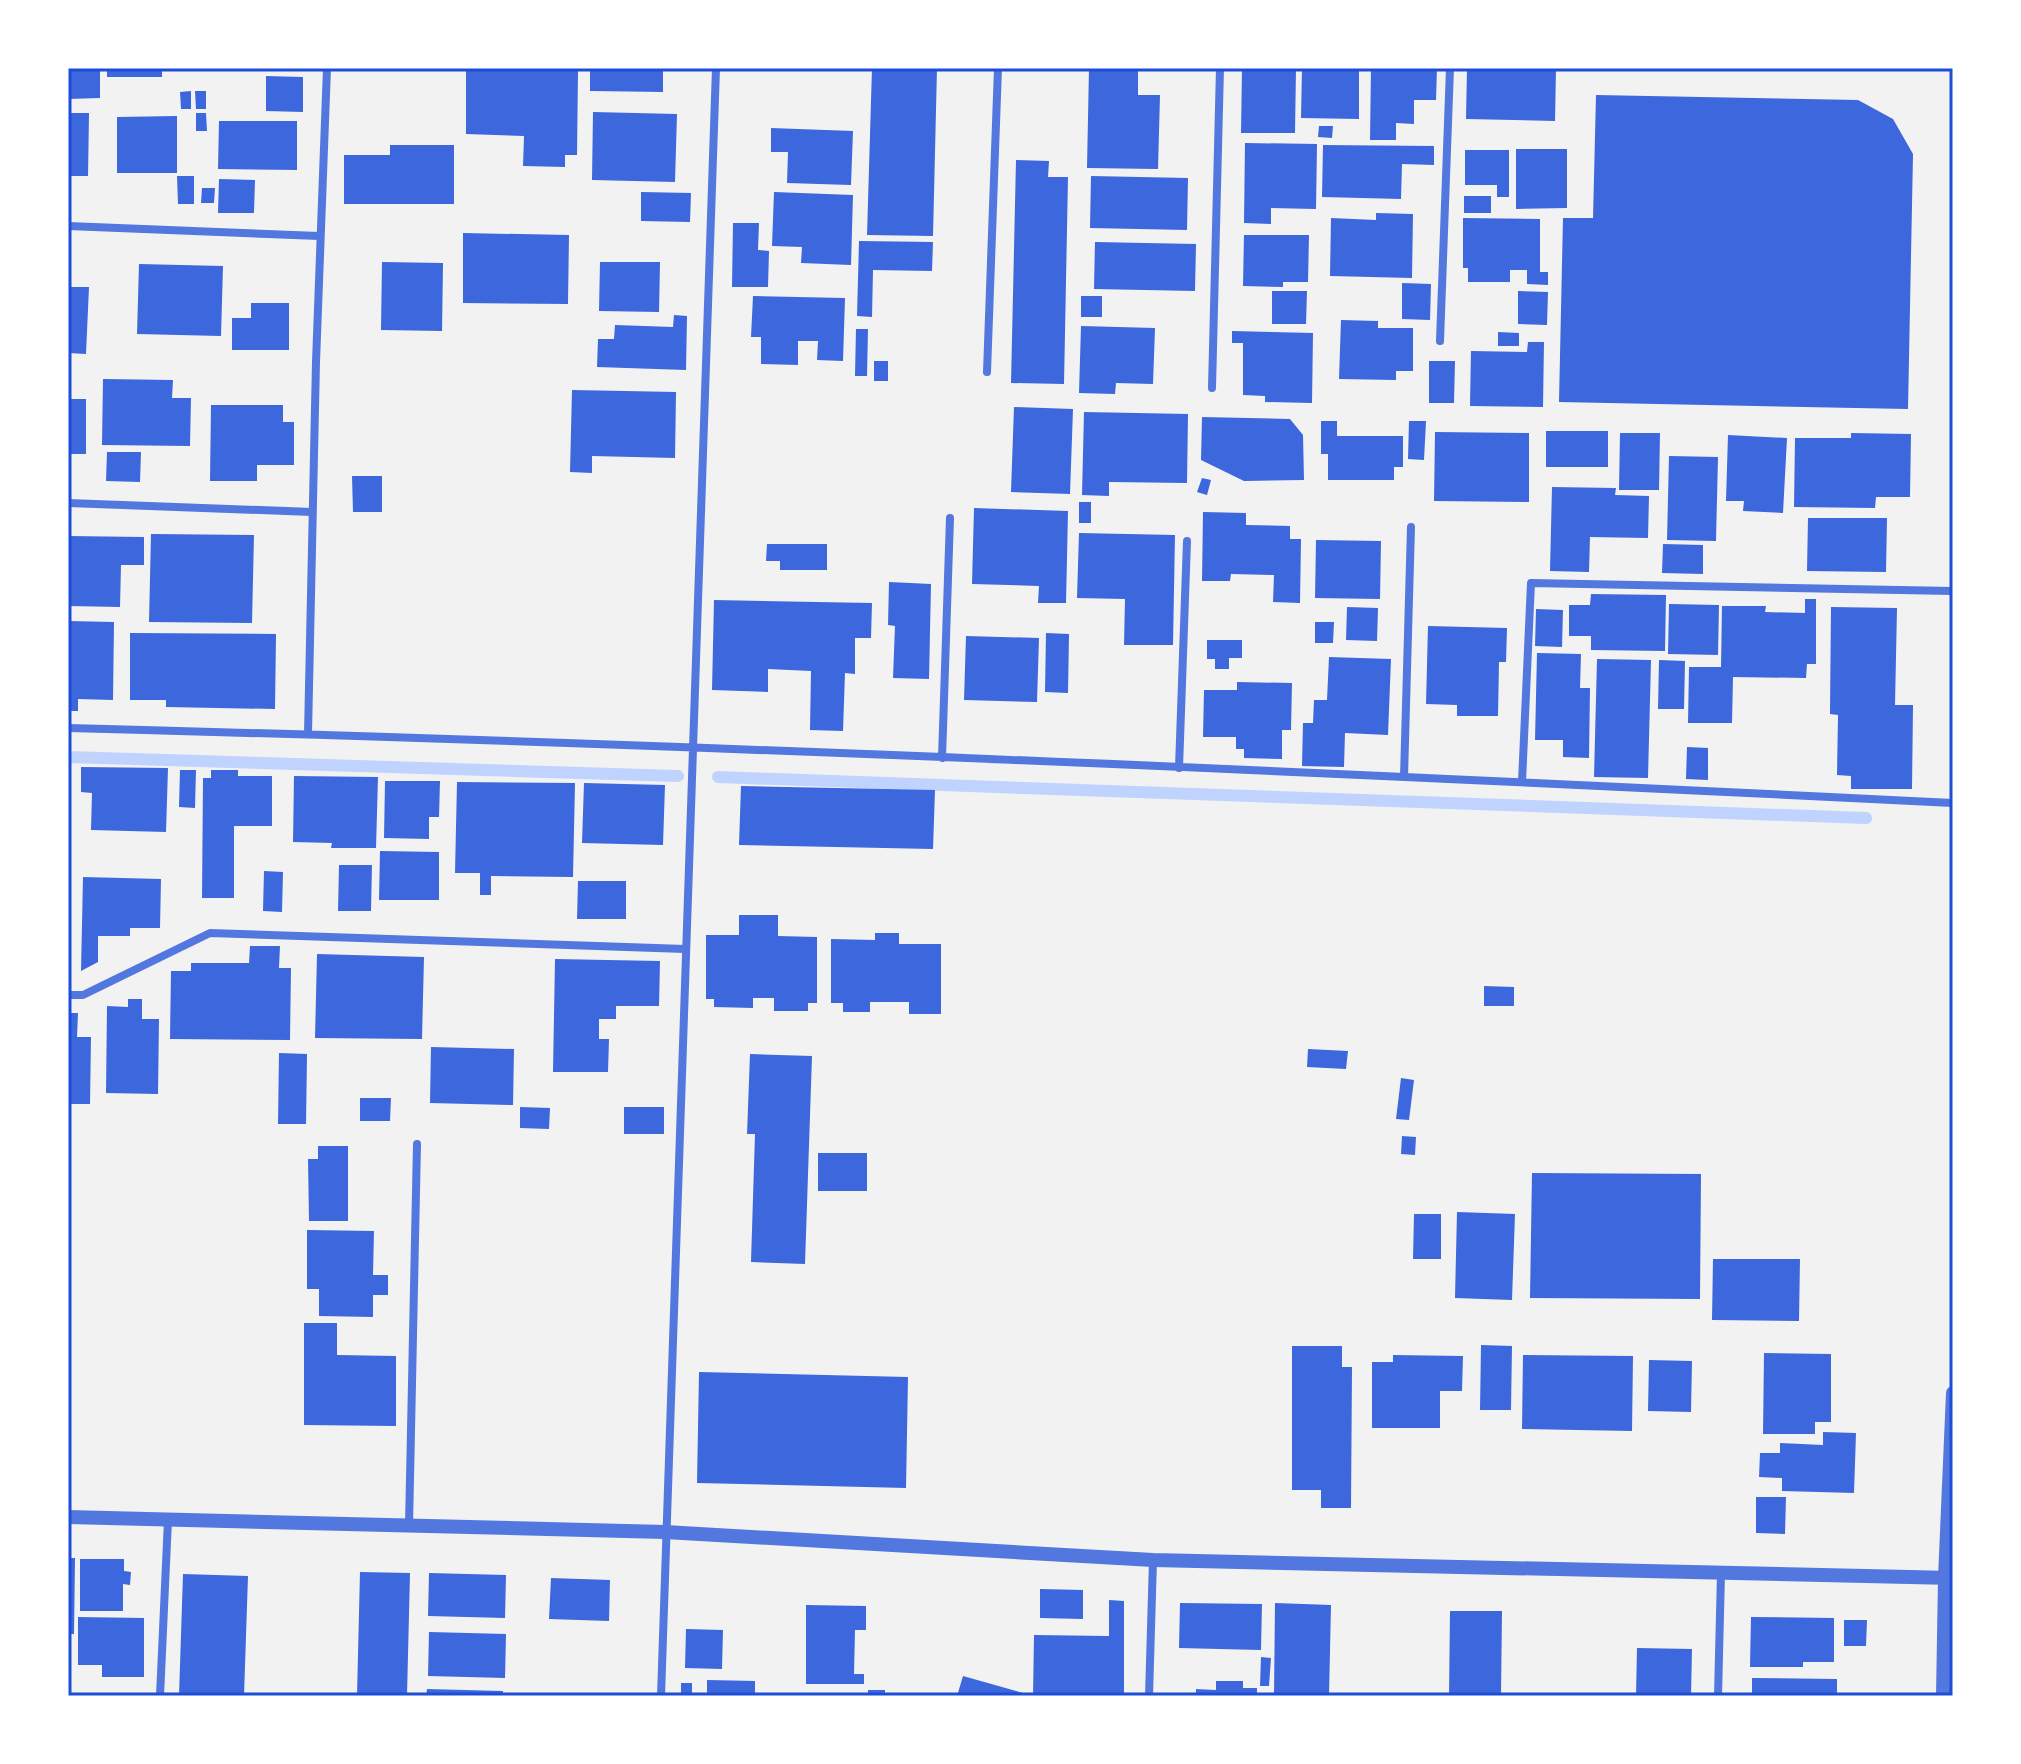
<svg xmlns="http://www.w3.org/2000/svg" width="2021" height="1764" viewBox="0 0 2021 1764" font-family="'Times New Roman',serif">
  <rect width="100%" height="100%" fill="#f2f2f2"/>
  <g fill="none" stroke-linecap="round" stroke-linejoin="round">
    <path stroke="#bfd3fe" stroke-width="12" d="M68 757 678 776
      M718 777 1866 818"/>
  </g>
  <path fill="#3d67dc" d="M68 68H100V98L68 99Z
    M107 68H162V77H107Z
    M590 68H663V92L590 91Z
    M872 68H937L933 236 867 235Z
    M1089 68H1138V95H1160L1158 169 1087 168Z
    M1242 68H1296L1295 133H1241Z
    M1302 68H1359V119L1301 118Z
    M1371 68H1437L1436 100H1414V124L1396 123V140H1370Z
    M1467 68H1556L1555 121 1466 119Z
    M466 69 578 71 577 155H565V167L523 166 524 136 466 134Z
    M266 76 303 77V112L266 111Z
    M191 91V109H181L180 92Z
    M195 91H206V109H196Z
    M1596 95 1858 100 1893 119 1913 154 1908 409 1559 402 1563 218H1593Z
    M593 112 677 114 675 182 592 180Z
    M68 113H89L88 176H68Z
    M196 113H206L207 131H196Z
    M177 116V173H117V117Z
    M219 121H297V170L218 169Z
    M1319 126H1333L1332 138 1318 137Z
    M771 128 853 131 851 185 787 183 788 152H771Z
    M1245 143 1317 144 1316 209 1271 208V224L1244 223Z
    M390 145H454V204H344V155H390Z
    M1323 145 1434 146V165L1402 164 1401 199 1322 197Z
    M1516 149H1567V208L1516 209Z
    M1465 150H1509V197H1497V185H1465Z
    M1016 160 1049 161 1048 177H1068L1064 384 1011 383Z
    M177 176H194V204H178Z
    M1091 176 1188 178 1187 230 1090 228Z
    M219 179 255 180 254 213H218Z
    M202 188H215L214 203H201Z
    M641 192 691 193 690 222 641 221Z
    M774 192 853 195 851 265 801 263 802 247 772 246Z
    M1464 196H1491V213H1464Z
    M1376 213 1413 214 1412 278 1330 276 1331 218 1376 220Z
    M1463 218 1540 219V272H1548V285L1527 284V270H1510V282H1468V268H1463Z
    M733 223H759L758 250 769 251 768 287H732Z
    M463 233 569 235 568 304 463 303Z
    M1244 235H1309L1308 282H1283V287L1243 286Z
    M859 241 933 242 932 271 873 270 872 317 857 316Z
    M1095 242 1196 244 1195 291 1094 289Z
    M382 262 443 263 442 331 381 330Z
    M600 262H660L659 312 599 311Z
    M139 264 223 266 221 336 137 334Z
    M1402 283 1431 284 1430 320 1402 319Z
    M68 287H89L86 354 68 353Z
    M1272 291H1307L1306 324H1272Z
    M1518 291 1548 292 1547 325 1518 324Z
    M753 296 845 298 843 361 817 360 818 341H798V365L761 364V337H751Z
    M1081 296H1102V317H1081Z
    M251 303H289V350H232V318H251Z
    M674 315 687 316 686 370 597 367 598 339H614L615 325 673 327Z
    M1341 320 1378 321V328H1413V371H1396V380L1339 379Z
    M1081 326 1155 328 1153 384 1116 383 1115 394 1079 393Z
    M856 329H868L867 376H855Z
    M1232 331 1313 333 1312 403 1265 402V396L1243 395V343H1232Z
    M1498 332 1519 333V346H1498Z
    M1528 342H1544L1543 407 1470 406 1471 351 1527 352Z
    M874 361H888V381H874Z
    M1429 361H1455L1454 403H1429Z
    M103 379 173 380 172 398H191L190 446 102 445Z
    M572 390 676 392 675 458 592 456V473L570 472Z
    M68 399H86V454H68Z
    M211 405H283V422H294V465H257V481H210Z
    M1014 407 1073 409 1070 494 1011 492Z
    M1084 412 1188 414 1187 483 1109 482V496L1082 495Z
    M1202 417 1290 419 1303 435 1304 480 1244 481 1201 460Z
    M1321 421H1337V436H1403V467H1394V480H1328V454H1321Z
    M1409 421H1426L1424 460 1408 459Z
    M1546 431H1608V467H1546Z
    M1435 432 1529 433V502L1434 501Z
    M1620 433H1660L1659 490H1619Z
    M1851 433 1911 434 1910 497H1876L1875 508 1794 507 1795 438H1851Z
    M1728 435 1787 438 1783 513 1743 511 1744 501H1726Z
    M107 452H141L140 482 106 481Z
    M1669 456 1718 457 1716 541 1667 540Z
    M352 476H382V512H353Z
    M1202 478 1211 480 1207 495 1197 492Z
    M1552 487 1616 488 1615 495 1649 496 1648 538 1590 537 1589 572 1550 571Z
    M1079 502H1091V523H1079Z
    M974 508 1068 511 1066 603H1038L1039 586 972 584Z
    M1203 512 1246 513V525L1290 526V539H1301L1300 603 1273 602 1274 575 1231 574 1230 581H1202Z
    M1808 518H1887L1886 572 1807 571Z
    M1079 533 1175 535 1173 645H1124L1125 599 1077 598Z
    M151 534 254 535 252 623 149 622Z
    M68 536 144 537V565H121L120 607 68 606Z
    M1316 540 1381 541 1380 599 1315 598Z
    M767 544H827V570H780V561H766Z
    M1663 544 1703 545V574L1662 573Z
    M889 582 931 584 929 679 893 678 895 626 888 625Z
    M1591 594 1666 595 1665 651 1591 650V636H1569V605H1590Z
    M1805 599H1816V664H1807L1806 678 1733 677 1732 723H1688L1689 667H1721L1722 606H1766L1765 612 1805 613Z
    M714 600 872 603 871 638H855V674L845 673 843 731 810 730 811 671 768 669V692L712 690Z
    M1669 604 1719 605 1718 655 1668 654Z
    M1347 607 1378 608 1377 641 1346 640Z
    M1831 607 1897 608 1895 705H1913L1912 789H1851V776L1837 775 1838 715 1830 714Z
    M1536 609 1563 610 1562 647 1535 646Z
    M68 621 114 622 113 700 78 699V711H68Z
    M1315 622H1334L1333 643H1315Z
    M1428 626 1507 628 1506 662H1499L1498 716H1457V705L1426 704Z
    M130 633 276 634 275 709 166 707V700H130Z
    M1046 633 1069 634 1068 693 1045 692Z
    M966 636 1039 638 1037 702 964 700Z
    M1207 640H1242V658H1229V669H1215V659H1207Z
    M1537 653 1581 654 1580 688H1590L1589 758 1563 757V740H1535Z
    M1329 657 1391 659 1388 735 1345 733 1344 767 1302 766 1303 723H1313L1314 700H1327Z
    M1597 659 1651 660 1648 778 1594 777Z
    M1659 660 1685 661 1684 709H1658Z
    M1237 682 1292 683 1291 730H1282V759L1244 758V749H1236V737H1203L1204 690H1237Z
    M1687 747 1708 748V780L1686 779Z
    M81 767 168 768 166 832 91 830 92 793 81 792Z
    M180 770H196L195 808 179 807Z
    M211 770H238V776H272V826H234V898H202L203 778H211Z
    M294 776 378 777 376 848H331L332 843 293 842Z
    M385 781H440L439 817H429V839L384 838Z
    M457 782 575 783 573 877 491 876V895H480V873H455Z
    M584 783 665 785 663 845 582 843Z
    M741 786 935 790 933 849 739 845Z
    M380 851 439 852V900H379Z
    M339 865H372L371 911H338Z
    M264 871 283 872 282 912 263 911Z
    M83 877 161 879 160 928H130V936H98V962L81 971Z
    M578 881H626V919H577Z
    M739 915H778V936L817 937V1003H808V1011H774V998H753V1008L714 1007V999H706V935H739Z
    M875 933H899V944H941V1014H909V1002H870V1012H843V1003H831V939L875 940Z
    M250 946H280L279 968H291L290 1040 170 1039 171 971H191V963H249Z
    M317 954 424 957 422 1039 315 1038Z
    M555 959 660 961 659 1006H616V1019H599V1039H609L608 1072H553Z
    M1484 986 1514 987V1006H1484Z
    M128 999H142V1019H159L158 1094 106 1093 107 1006 128 1007Z
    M68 1013H78L77 1037H91L90 1104H68Z
    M431 1047 514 1049 513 1105 430 1103Z
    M1308 1049 1348 1051 1346 1069 1307 1067Z
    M279 1053 307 1054 306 1124H278Z
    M750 1054 812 1056 805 1264 751 1262 755 1134H747Z
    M1401 1078 1414 1080 1409 1120 1396 1119Z
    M360 1098H391L390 1121H360Z
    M520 1107 550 1108 549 1129 520 1128Z
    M624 1107H664V1134H624Z
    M1402 1136 1416 1137 1415 1155 1401 1154Z
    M318 1146H348V1221H309L308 1159H318Z
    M818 1153H867V1191H818Z
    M1532 1173 1701 1174 1700 1299 1530 1298Z
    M1457 1212 1515 1214 1512 1300 1455 1298Z
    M1414 1214H1441V1259H1413Z
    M307 1230 374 1231 373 1275H388V1295H373V1317L319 1316V1289H307Z
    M1713 1259H1800L1799 1321 1712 1320Z
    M304 1323H337V1355L396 1356V1426L304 1425Z
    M1481 1345 1512 1346 1511 1410H1480Z
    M1292 1346H1342V1367H1352L1351 1508H1321V1490H1292Z
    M1764 1353 1831 1354V1422H1815V1434H1763Z
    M1393 1355 1463 1356 1462 1391H1440V1428H1372V1362H1393Z
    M1523 1355 1633 1356 1632 1431 1522 1429Z
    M1649 1360 1692 1361 1691 1412 1648 1411Z
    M699 1372 908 1377 906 1488 697 1483Z
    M1823 1432 1856 1433 1854 1493 1782 1491V1478L1759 1477 1760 1453H1780V1443L1823 1445Z
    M1756 1497H1786L1785 1534 1756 1533Z
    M68 1558H75L74 1634H68Z
    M80 1559H124V1571L131 1572 130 1585 123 1584V1611H80Z
    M360 1572 410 1573 407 1696H357Z
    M429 1573 506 1575 505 1618 428 1616Z
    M183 1574 248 1576 244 1696H179Z
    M551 1578 610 1580 609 1621 549 1619Z
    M1040 1589 1083 1590V1619L1040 1618Z
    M1109 1600 1124 1601V1696H1033L1034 1635 1109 1636Z
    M1180 1603 1262 1604 1261 1650 1179 1648Z
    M1275 1603 1331 1605 1329 1696H1274Z
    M806 1605 866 1606V1630H855L854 1674H864V1684H806Z
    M1450 1611H1502L1501 1696H1449Z
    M78 1617 144 1618V1677H102V1665H78Z
    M1751 1617 1834 1618V1662H1803V1667H1750Z
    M1844 1620H1867L1866 1646H1844Z
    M686 1629 723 1630 722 1669 685 1668Z
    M429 1632 506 1634 505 1678 428 1676Z
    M1637 1648 1692 1649 1691 1696H1636Z
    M1261 1657 1271 1658 1269 1686H1260Z
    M963 1676 1023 1693 1022 1696H957Z
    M1752 1678 1837 1679V1696H1752Z
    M707 1680 755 1681V1696H707Z
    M1216 1681H1243V1688H1257V1696H1196V1689L1216 1690Z
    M681 1683H692V1694H681Z
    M427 1689 503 1691V1696H426Z
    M868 1690H885V1696H868Z"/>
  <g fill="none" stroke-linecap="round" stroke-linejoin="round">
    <path stroke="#5277de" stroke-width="8" d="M68 226 319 236
      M1440 341 1450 68
      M987 372 998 68
      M1212 388 1220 68
      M68 503 312 512
      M68 728C697 744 1325 772 1953 803
      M308 734 316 362 327 68
      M942 758 950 518
      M1179 768 1187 541
      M1404 777 1411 527
      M1522 782 1531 583 1953 591
      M68 995H83L210 933 685 949
      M409 1526 417 1144
      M160 1696 168 1520
      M661 1696 716 68
      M1149 1696 1153 1560
      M1718 1696 1721 1573"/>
    <path stroke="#5277de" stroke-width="14" d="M68 1517 665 1532 1153 1560 1953 1578
      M1943 1696 1945 1578 1953 1393"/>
  </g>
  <rect width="2021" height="1764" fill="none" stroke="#ffffff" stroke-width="140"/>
  <rect x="70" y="70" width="1881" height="1624" fill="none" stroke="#1d4ed8" stroke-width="3"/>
</svg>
